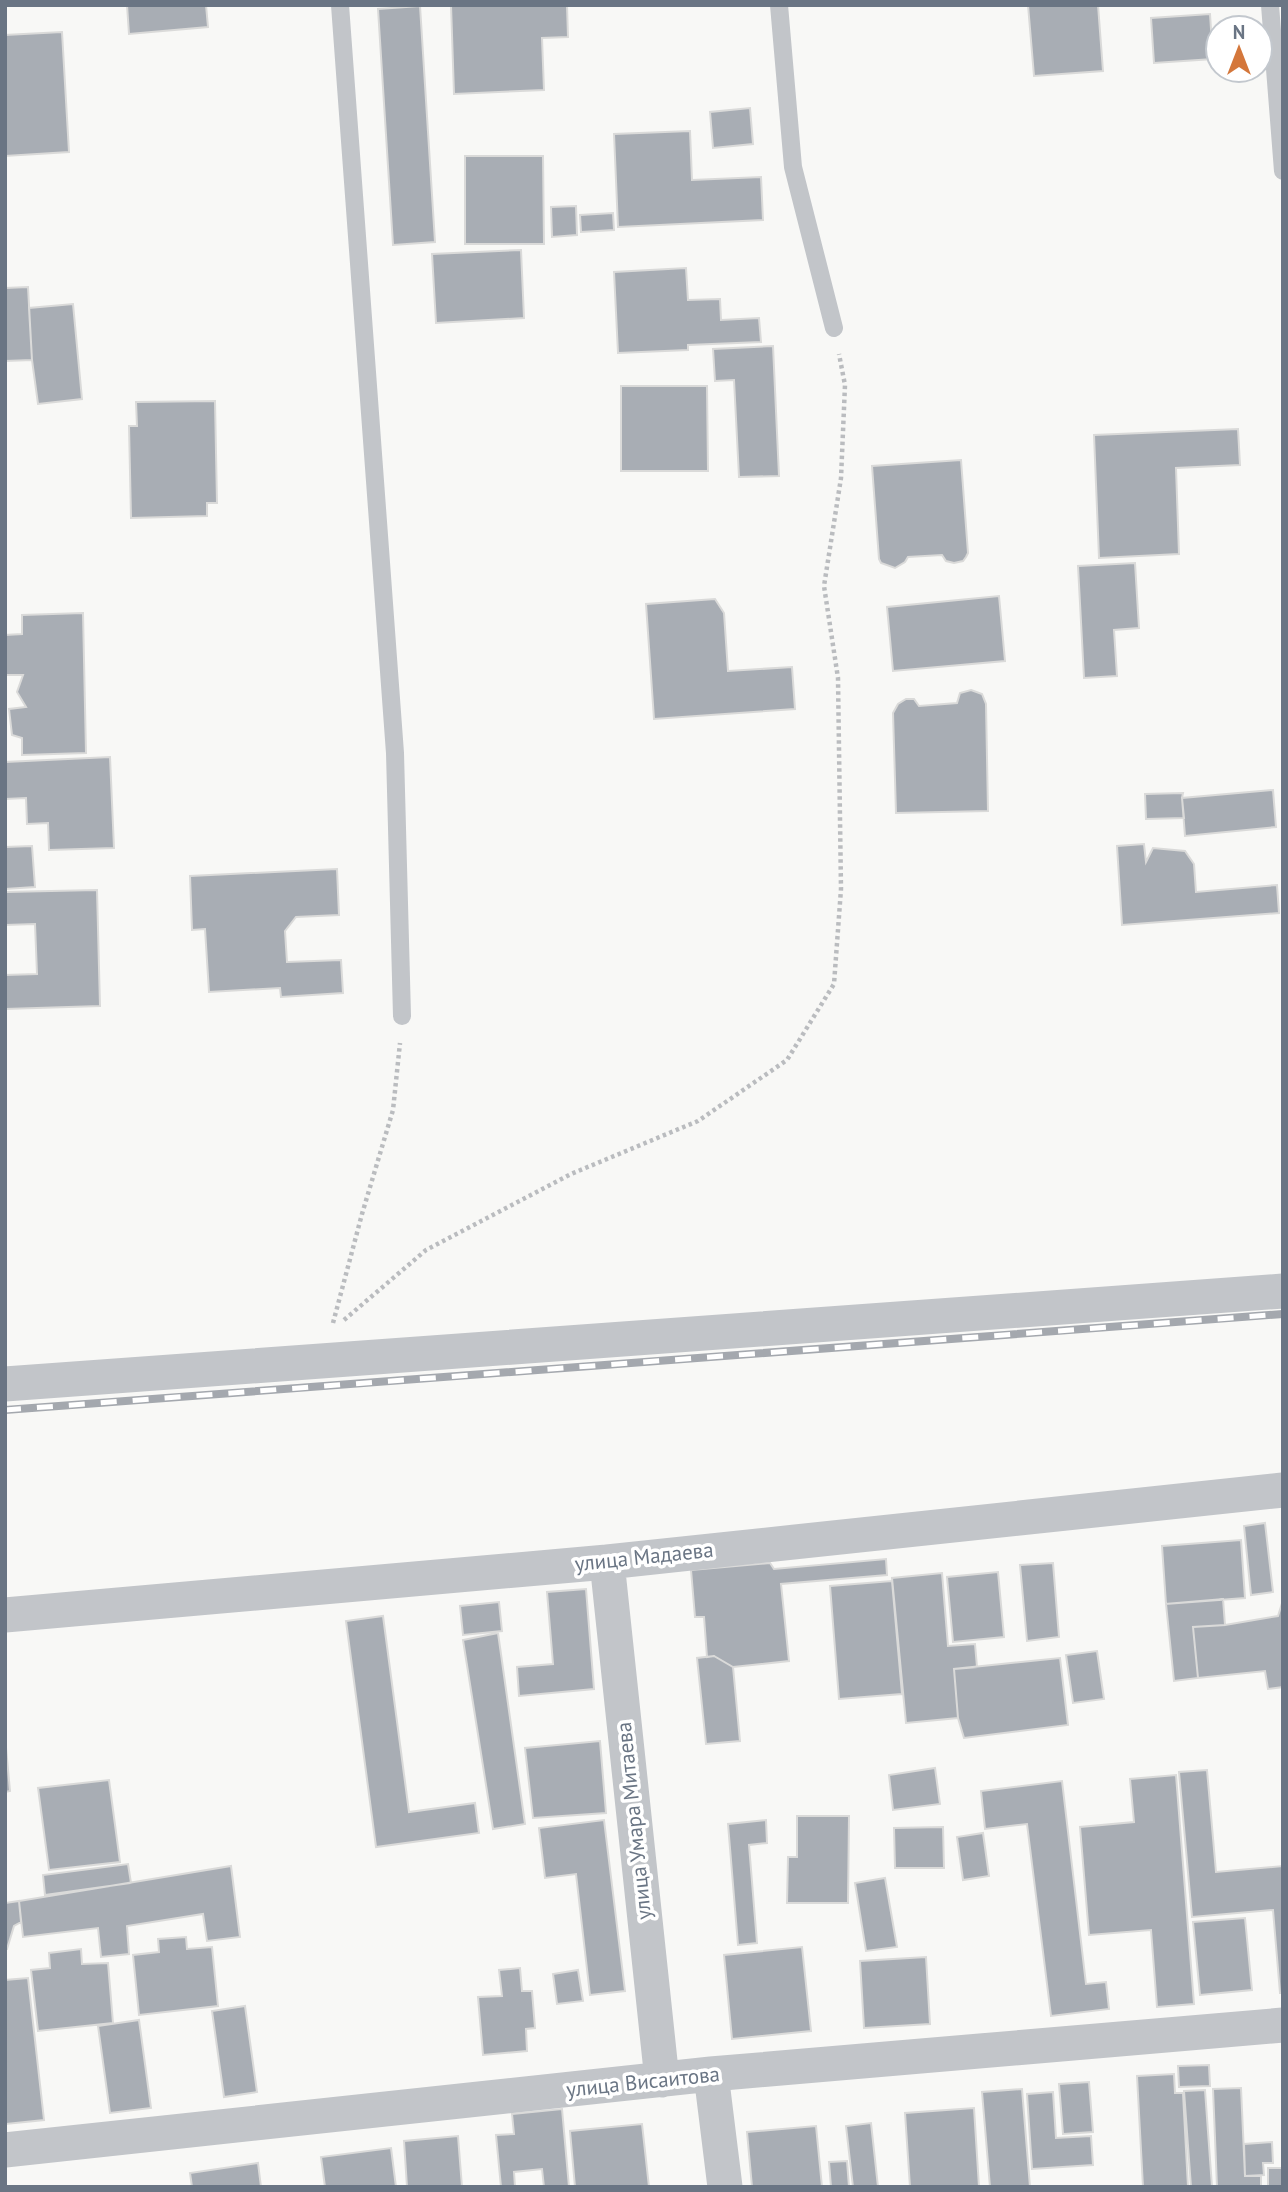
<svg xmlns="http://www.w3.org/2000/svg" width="1288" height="2192" viewBox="0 0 1288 2192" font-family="'PT Sans',sans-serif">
  <rect width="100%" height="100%" fill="#f8f8f6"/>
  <path fill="#a8adb4" stroke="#dadad9" stroke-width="2" d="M127 5H206L208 27 129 34Z
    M451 5H567L568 37 542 38 544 90 454 94Z
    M1028 5H1098L1103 71 1034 76Z
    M420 6 435 242 393 245 378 9Z
    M1210 14 1213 59 1154 63 1151 18Z
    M62 32 69 152 5 156V35Z
    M1225 70H1255V77L1226 79Z
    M750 108 753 144 713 148 710 112Z
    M690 131 692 180 761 177 763 220 618 227 614 134Z
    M465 156H543L544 244H465Z
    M576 206 577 235 552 237 551 207Z
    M613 213 614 230 581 232 580 215Z
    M521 250 524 318 436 323 432 254Z
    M686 268 688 300 720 299 721 320 759 318 761 342 688 345V350L618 353 614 272Z
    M28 287 32 360 5 361V288Z
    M73 304 82 399 38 404 32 360 29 308Z
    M773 346 779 476 739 477 734 380 715 381 713 349Z
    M621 386H707L708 471H621Z
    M215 401 217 503H207V516L131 518 129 426H137L136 402Z
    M1238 429 1240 465 1176 468 1179 554 1099 558 1094 435Z
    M961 460 968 553 966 557 963 561 954 563 946 561 942 555 908 557 905 562 895 568 881 563 879 559 872 466Z
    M1135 563 1139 628 1114 630 1117 676 1084 678 1078 566Z
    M999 596 1005 661 893 671 887 607Z
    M715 599 724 613 728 671 792 667 795 709 654 719 646 604Z
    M83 613 86 753 22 755V738L12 735 9 709 26 707 17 692 23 675H5V635L22 634V615Z
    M971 690 982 694 986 704 988 811 896 813 893 713 898 704 906 699H914L919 706 957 703 960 693Z
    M110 757 114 848 49 850 48 823 27 824 26 798 5 799V762Z
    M1273 790 1276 827 1185 836 1182 798Z
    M1183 793 1182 798 1184 818 1146 819 1145 794Z
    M1144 844 1146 862 1153 848 1185 851 1194 864 1196 892 1277 885 1279 913 1122 925 1117 846Z
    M32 846 35 887 5 889V847Z
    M337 869 339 915 296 917 285 931 287 962 341 960 343 993 281 997 280 988 209 992 205 929 192 930 190 876Z
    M97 890 100 1006 5 1009V975L37 974 35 924 5 925V892Z
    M1265 1523 1273 1592 1251 1595 1244 1526Z
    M1241 1540 1245 1598 1166 1604 1162 1546Z
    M886 1559 887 1575 781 1584 789 1661 733 1667 714 1656 707 1657 704 1617H695L691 1570 770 1563 774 1569Z
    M1053 1563 1059 1637 1027 1641 1020 1565Z
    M998 1572 1004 1637 953 1642 947 1577Z
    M942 1573 948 1646 975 1644 977 1667 954 1669 958 1718 906 1723 892 1578Z
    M892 1581 902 1694 839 1699 830 1586Z
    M586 1589 594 1689 519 1696 517 1667 553 1664 547 1592Z
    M1223 1599 1225 1625 1193 1627 1198 1678 1174 1681 1166 1604Z
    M1283 1600V1687L1268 1689 1265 1671 1198 1678 1193 1627 1225 1625 1278 1616Z
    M499 1602 502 1631 463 1635 460 1606Z
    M383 1616 409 1812 475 1803 479 1833 376 1847 346 1621Z
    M498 1633 525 1824 493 1829 463 1640Z
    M1097 1651 1104 1699 1073 1703 1066 1655Z
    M714 1656 733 1667 740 1741 706 1744 697 1658Z
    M1060 1658 1068 1725 964 1738 958 1718 954 1669Z
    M5 1737 10 1791 5 1792Z
    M600 1741 606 1813 533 1818 525 1748Z
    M935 1768 940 1804 893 1810 889 1775Z
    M1207 1770 1216 1872 1283 1866V1993H1280L1273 1910 1192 1917 1179 1772Z
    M1176 1775 1194 2004 1157 2007 1151 1930 1089 1935 1080 1827 1134 1822 1130 1779Z
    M109 1780 120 1862 49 1870 38 1788Z
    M1062 1781 1086 1984 1106 1982 1109 2009 1051 2016 1027 1824 985 1829 981 1791Z
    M797 1816H849L848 1903H787L788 1857H797Z
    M604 1820 625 1991 590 1995 576 1874 545 1878 539 1828Z
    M766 1820 767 1843 749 1845 757 1943 738 1945 728 1824Z
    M943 1827 944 1868H895L894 1828Z
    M983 1833 989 1876 963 1880 957 1837Z
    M128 1864 131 1883 45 1895 43 1875Z
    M231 1866 240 1937 207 1941 203 1914 127 1926 129 1954 101 1957 98 1928 23 1937 19 1901Z
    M885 1878 897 1947 866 1951 855 1883Z
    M19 1901 21 1922 14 1926 7 1949H5V1903Z
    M1245 1918 1252 1990 1200 1995 1193 1922Z
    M186 1937 187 1949 212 1947 218 2006 139 2015 133 1955 159 1952 158 1939Z
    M802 1947 811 2031 732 2039 724 1955Z
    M81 1949 82 1964 108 1963 113 2023 38 2031 31 1970 50 1968 49 1953Z
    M926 1957 930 2024 864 2028 860 1961Z
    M520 1968 522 1991H532L535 2028 526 2029 527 2051 483 2055 478 1997 502 1996 499 1970Z
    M578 1970 583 2001 557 2004 553 1974Z
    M28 1978 44 2120 6 2124 5 1980Z
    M245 2006 257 2092 224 2097 212 2011Z
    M139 2020 151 2108 110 2113 98 2026Z
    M1209 2065 1210 2086 1179 2087 1178 2066Z
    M1174 2074 1175 2093H1183L1188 2187H1143L1137 2076Z
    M1089 2082 1093 2132 1063 2134 1059 2084Z
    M1241 2088 1245 2176H1261V2187H1217L1213 2089Z
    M1022 2089 1030 2187H990L982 2092Z
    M1205 2090 1212 2187H1191L1184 2091Z
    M1053 2092 1056 2138 1091 2136 1093 2165 1032 2169 1027 2094Z
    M974 2108 979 2187H910L905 2113Z
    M562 2109 569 2187H544L542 2169 514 2172 515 2187H501L496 2135 514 2134 512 2114Z
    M871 2123 878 2187H853L846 2126Z
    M642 2124 649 2187H575L570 2131Z
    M816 2126 822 2187H752L747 2132Z
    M458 2136 462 2187H407L404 2141Z
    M1272 2142 1273 2163H1263L1264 2175 1245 2176 1244 2144Z
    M391 2148 396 2187H325L321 2157Z
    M847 2161 849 2187H831L829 2162Z
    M258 2163 261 2187H192L190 2173Z
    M1268 2168H1283V2187H1268Z"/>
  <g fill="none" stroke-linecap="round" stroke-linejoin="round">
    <path stroke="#babcbf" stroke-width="4.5" stroke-dasharray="3.5 3.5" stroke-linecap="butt" d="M344 1320 426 1250 571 1174 698 1121 787 1060 834 984 841 889 838 678 824 586 841 478 845 385 839 354
      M333 1323 362 1214 393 1110 400 1043"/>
    <path stroke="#c2c5c9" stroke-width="18" d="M340 5 395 753 402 1016
      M779 5 793 167 834 328
      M1270 5 1283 171"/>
    <path stroke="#c2c5c9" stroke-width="35" d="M5 1384 1283 1291
      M607 1562 662 2080
      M5 1615 607 1562 1283 1490
      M711 2074 725 2187
      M5 2150 711 2074 1283 2025"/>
    <defs>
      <path id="rail" d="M5 1410 1283 1314"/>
    </defs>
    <use href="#rail" stroke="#a4a8ae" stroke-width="8"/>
    <use href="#rail" stroke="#fff" stroke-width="5" stroke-dasharray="16" stroke-linecap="butt"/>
  </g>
  <g text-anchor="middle" stroke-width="7" stroke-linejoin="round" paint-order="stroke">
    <g font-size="21" fill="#6a7584" stroke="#fff">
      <text transform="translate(644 1557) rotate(-6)" y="7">улица Мадаева</text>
      <text transform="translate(634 1821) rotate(-96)" y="7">улица Умара Митаева</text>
      <text transform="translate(643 2082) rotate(-6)" y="7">улица Висаитова</text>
    </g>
  </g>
  <rect width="1288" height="2192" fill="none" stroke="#6a7584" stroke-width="14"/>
  <g transform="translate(1239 49)"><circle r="33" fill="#ffffff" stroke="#c3c8ce" stroke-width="2"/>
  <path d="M0-5L12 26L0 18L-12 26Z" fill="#d4773b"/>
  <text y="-10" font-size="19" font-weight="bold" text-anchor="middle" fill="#6a7584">N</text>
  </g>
</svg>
